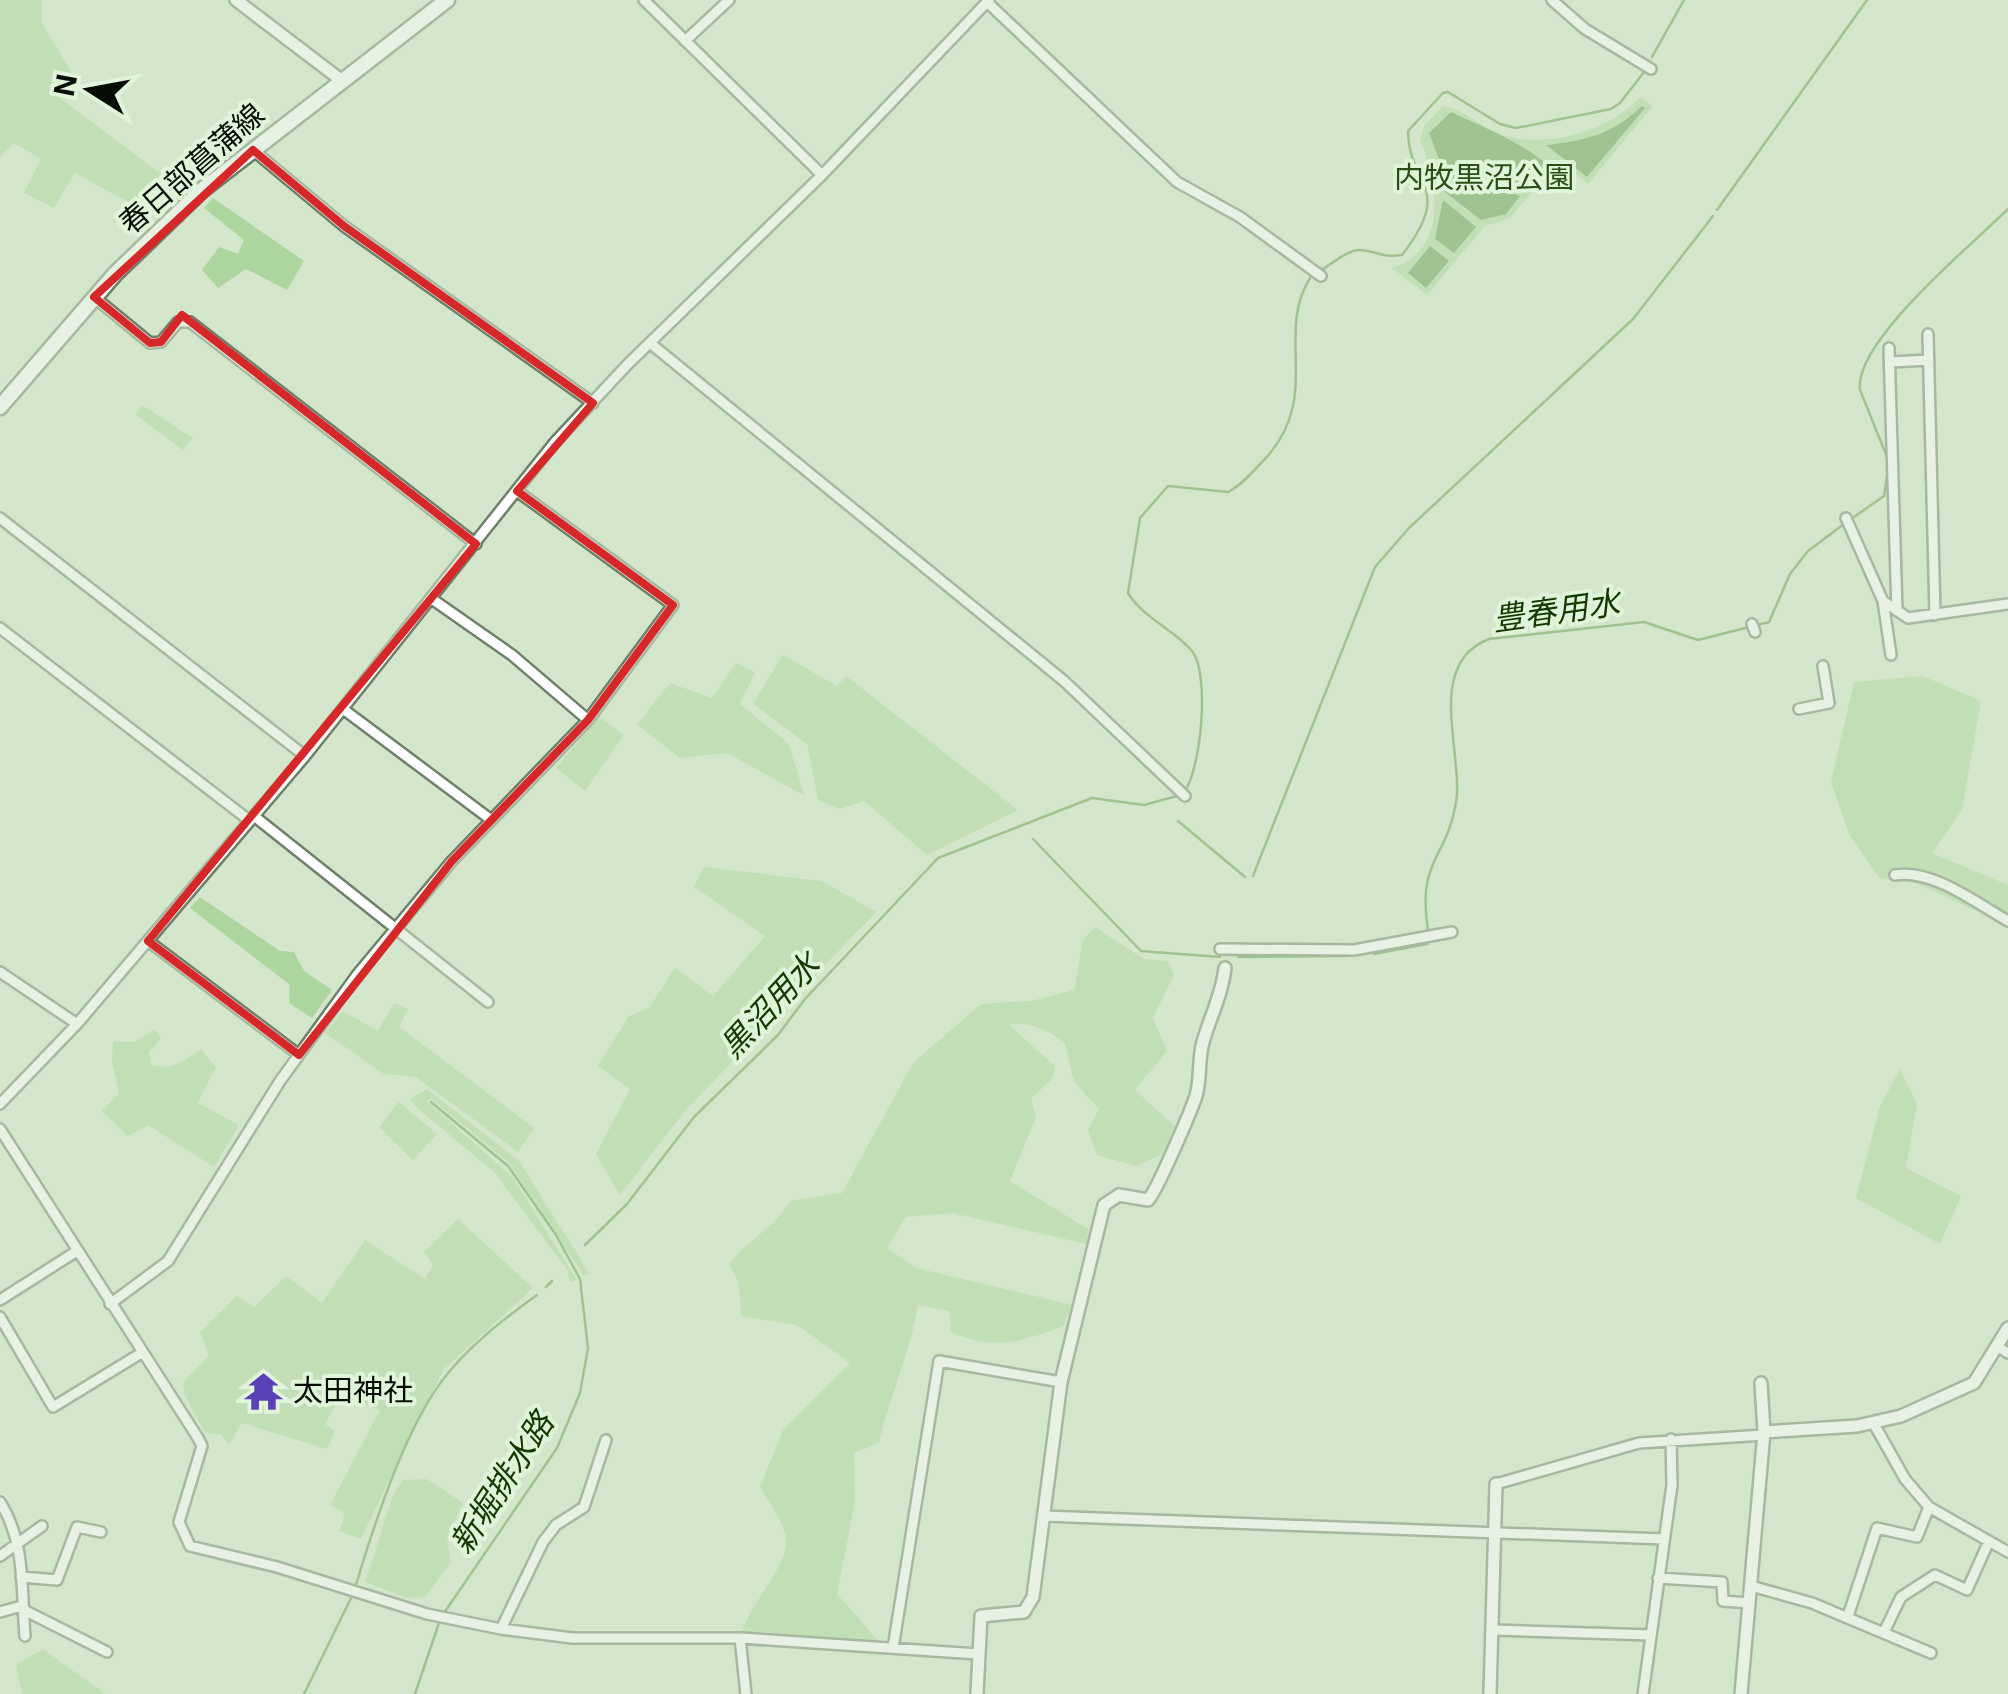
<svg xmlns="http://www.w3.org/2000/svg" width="2008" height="1694" viewBox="0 0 2008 1694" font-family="Inter,'Noto Sans JP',sans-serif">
  <rect width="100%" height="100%" fill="#d3e6cc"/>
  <path fill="#add59e" d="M0 0H42V23L74 76 60 98 160 173 148 213 75 173 54 208 24 193 41 159 14 143 0 157Z
    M1640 97 1653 106 1588 184 1560 161 1509 219 1485 226 1427 295 1392 268C1449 251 1438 182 1420 140L1424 126 1443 106C1463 109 1480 126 1500 134 1543 150 1610 131 1640 97Z
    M213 198 304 261 287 290 246 269 218 288 202 270 219 247 238 254 244 240 204 208Z
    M142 405 193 438 183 450 136 415Z
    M783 655 837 686 846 676 1018 810 927 855 864 801 840 809 818 800 807 744 753 704Z
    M736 663 755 672 740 704 788 743 805 796 727 753 680 758 637 725 670 683 712 698Z
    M1923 676 1981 701 1962 810 1932 853 2008 885V926L1918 884 1879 878 1849 834 1831 782 1854 682Z
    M599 717 624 735 585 791 556 768Z
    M704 867 822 881 876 912 685 1111 620 1195 596 1154 630 1089 598 1066 629 1016 649 1008 675 968 713 996 765 936 694 887Z
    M200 897 280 951 294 952 304 971 332 990 312 1018 289 1003 290 985 190 908Z
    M1095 927 1144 959 1168 961 1174 975 1153 1018 1167 1051 1135 1090 1180 1131 1160 1155 1136 1166 1097 1155 1088 1130 1099 1109 1074 1082 1065 1043C1047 1030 1032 1021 1009 1025L1055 1066 1053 1078 1031 1099 1036 1117 1010 1181 1088 1229 1087 1244 952 1213 906 1217 887 1248 916 1268 1073 1305 1063 1326C1022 1342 993 1351 951 1332L949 1311 918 1305C910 1353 890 1395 879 1443L854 1453 855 1502 837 1594 884 1647 740 1638C749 1602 790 1566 786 1537 783 1521 768 1501 760 1487L783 1430 850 1363 797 1325 741 1316 739 1283 729 1264C748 1239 775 1228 790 1201L842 1193 913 1063 981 1004 1031 1001 1074 990 1083 940Z
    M394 1003 408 1009 399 1027 534 1128 518 1152 416 1077 384 1074 325 1033 343 1011 378 1031Z
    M155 1029 161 1039 149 1052 151 1065C171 1071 185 1061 201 1049L216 1067 198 1103 239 1125 214 1167 148 1125 128 1136 102 1111 119 1093 112 1061 113 1042H135Z
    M1900 1069 1917 1104 1906 1168 1961 1196 1940 1244 1856 1198 1880 1106Z
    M427 1089 519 1161 589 1273 584 1276 509 1163 430 1098 427 1101 513 1178 577 1280 570 1282 568 1271 495 1173 416 1107 410 1099Z
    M399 1102 437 1134 413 1160 379 1127Z
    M458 1219 533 1288 443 1370 361 1539 339 1531 345 1513 330 1505 380 1410 341 1395 325 1424 335 1431 327 1449 242 1423 229 1445 221 1434 205 1433 184 1394 183 1382 209 1356 200 1332 237 1296 254 1307 286 1276 322 1303 365 1240 425 1279 433 1265 424 1252Z
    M427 1479 463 1503 447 1537 451 1562 425 1597 407 1598 365 1582 394 1493 403 1480Z
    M43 1649 105 1694H22L16 1665Z"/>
  <path fill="#5f9848" d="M1642 106 1645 108 1587 177 1546 145C1585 141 1613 134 1642 106Z
    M1451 112C1486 129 1520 141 1549 166L1527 191 1440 162 1429 133Z
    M1437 168 1520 196 1506 214 1481 220 1445 192Z
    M1443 200 1476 227 1454 253 1435 239Z
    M1430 246 1449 261 1426 288 1408 273Z"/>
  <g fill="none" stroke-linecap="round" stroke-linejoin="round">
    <path stroke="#5f9848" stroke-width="2.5" d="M1652 57 1684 0
      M1717 210 1867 0
      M1323 269C1333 263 1349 249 1361 250 1378 251 1379 258 1402 255 1455 186 1409 188 1408 131L1443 93 1448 92 1500 124 1516 128 1611 109 1620 103 1644 72
      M1889 462 1860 390C1853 342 1974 243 2008 209
      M1851 519 1884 496 1888 470
      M1186 789C1201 765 1210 674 1192 651 1174 629 1144 619 1128 593L1140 518 1168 486 1228 492C1242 485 1252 472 1263 461 1324 398 1274 336 1310 278
      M1178 821 1245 877
      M1033 839 1141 951 1220 957
      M1253 876 1375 567 1409 528 1633 319 1713 216
      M1428 930C1417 858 1446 861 1456 803 1464 753 1424 664 1489 639L1644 622 1698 640 1769 622 1790 574 1808 551 1844 524
      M1374 954 1427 944
      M1238 957 1347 956
      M431 1102 508 1166 556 1235 580 1279 588 1348 580 1393 557 1448 444 1613
      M585 1245 627 1204 694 1117 778 1035 805 999 938 858 1092 798 1144 805 1177 796
      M546 1287 552 1281
      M356 1585C374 1524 408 1420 449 1372 473 1343 506 1317 537 1295
      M304 1694 353 1594
      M415 1694 440 1620"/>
    <defs>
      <path id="minor" d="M644 0 822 175
        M1552 0 1585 29 1651 69
        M987 2 1177 182 1240 217 1321 276
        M685 41 729 0
        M253 150 344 226 593 403
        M94 297 150 343 161 342 178 322H190L476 544
        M1928 334 1935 615
        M650 343 1064 681 1185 796
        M1889 348 1897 611
        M1890 362 1929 360
        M0 518 305 756
        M1846 518 1883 601 1908 618 2008 604
        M432 599 512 655 588 720
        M1883 601 1891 655
        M1752 624 1755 632
        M0 628 250 821
        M343 709 490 819
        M1799 709 1829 703 1823 666
        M254 816 488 1002
        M1895 875C1933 869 1976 903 2008 921
        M148 941 299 1055
        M1220 949 1354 950 1452 932
        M0 972 77 1024
        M0 1104 77 1024 305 756 555 442 628 364 822 175 989 0
        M0 1129 198 1438 202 1446 179 1522 190 1546 277 1567 427 1614 501 1629 572 1638H740L978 1654
        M0 1300 77 1251
        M110 1304 168 1261 280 1081 357 975 452 861 588 720 673 605 517 491
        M0 1317 53 1407 143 1352
        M1998 1347 2008 1353
        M1874 1424 1905 1479 1929 1507 2008 1552
        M1496 1484 1639 1443 1764 1435
        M0 1502C26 1543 21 1589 25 1636
        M1043 1516 1664 1539
        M0 1556 42 1526
        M21 1577 57 1580 77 1527 101 1532
        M1658 1578 1722 1582 1723 1601 1749 1603
        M1751 1586 1812 1603 1931 1653
        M0 1612 18 1607 107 1652
        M1848 1616 1877 1528 1917 1537 1929 1507
        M501 1629 543 1542 556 1525 584 1507 606 1440
        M1492 1630 1651 1635
        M1885 1630 1901 1597 1935 1575 1967 1590 1989 1541
        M740 1638 746 1694
        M893 1648 939 1361 1061 1382
        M1643 1694 1672 1485 1671 1439"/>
      <path id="tertiary" d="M236 0 341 80
        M1764 1432 1857 1426 1901 1416 1974 1383 2008 1328
        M977 1694 981 1616 1024 1612 1033 1597 1061 1382 1104 1205 1119 1195 1148 1200C1156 1193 1191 1111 1196 1096 1201 1078 1198 1060 1203 1042 1210 1017 1222 995 1225 968
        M1490 1694 1496 1484
        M1741 1694 1764 1432 1761 1383"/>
      <path id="primary" d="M0 407 115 274 202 190 447 0"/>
    </defs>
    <use href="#minor" stroke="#6f8069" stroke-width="14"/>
    <use href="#tertiary" stroke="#6f8069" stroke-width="16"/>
    <use href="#primary" stroke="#6f8069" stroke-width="19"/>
    <use href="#minor" stroke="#fff" stroke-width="9"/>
    <use href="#tertiary" stroke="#fff" stroke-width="11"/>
    <use href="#primary" stroke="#fff" stroke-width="14"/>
  </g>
  <path d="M0 0H2008V1694H0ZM253 150 344 226 593 403 517 491 673 605 588 720 452 861 299 1055 148 941 476 544 182 315 161 342 150 343 94 297Z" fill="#d3e6cc" fill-opacity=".55" fill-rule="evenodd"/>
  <path fill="none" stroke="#d62828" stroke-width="8" stroke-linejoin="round" d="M253 150 344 226 593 403 517 491 673 605 588 720 452 861 299 1055 148 941 476 544 182 315 161 342 150 343 94 297Z"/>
  <defs>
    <symbol id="temple-bare" viewBox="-9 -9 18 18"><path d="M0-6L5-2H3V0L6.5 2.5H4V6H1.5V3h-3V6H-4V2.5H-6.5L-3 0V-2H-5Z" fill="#5b41b9" stroke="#e0f4d9" stroke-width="2.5" paint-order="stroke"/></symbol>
  </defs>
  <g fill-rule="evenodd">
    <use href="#temple-bare" x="236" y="1364" width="55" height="55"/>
  </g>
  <g text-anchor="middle" stroke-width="8" stroke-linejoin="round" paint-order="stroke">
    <g font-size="30" fill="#070d06" stroke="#e0f4d9">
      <text transform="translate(192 169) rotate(-41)" y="10">春日部菖蒲線</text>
    </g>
    <g font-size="30" fill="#294f17" stroke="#e0f4d9">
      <text x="1484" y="188">内牧黒沼公園</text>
    </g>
    <g font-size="30" fill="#070d06" stroke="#e0f4d9" text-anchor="start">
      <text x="293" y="1401">太田神社</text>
    </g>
    <g font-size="32" font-style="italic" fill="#133900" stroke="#e0f4d9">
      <text transform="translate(1556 611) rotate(-8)" y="11">豊春用水</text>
      <text transform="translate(770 1006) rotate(-47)" y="11">黒沼用水</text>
      <text transform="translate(502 1483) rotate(-57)" y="11">新堀排水路</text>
    </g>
  </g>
  <g transform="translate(90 90) rotate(281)" stroke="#e0f4d9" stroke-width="8" paint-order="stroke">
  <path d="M0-8L18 38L0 25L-18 38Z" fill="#070d06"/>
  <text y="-15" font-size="28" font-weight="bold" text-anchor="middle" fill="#070d06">N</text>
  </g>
</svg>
